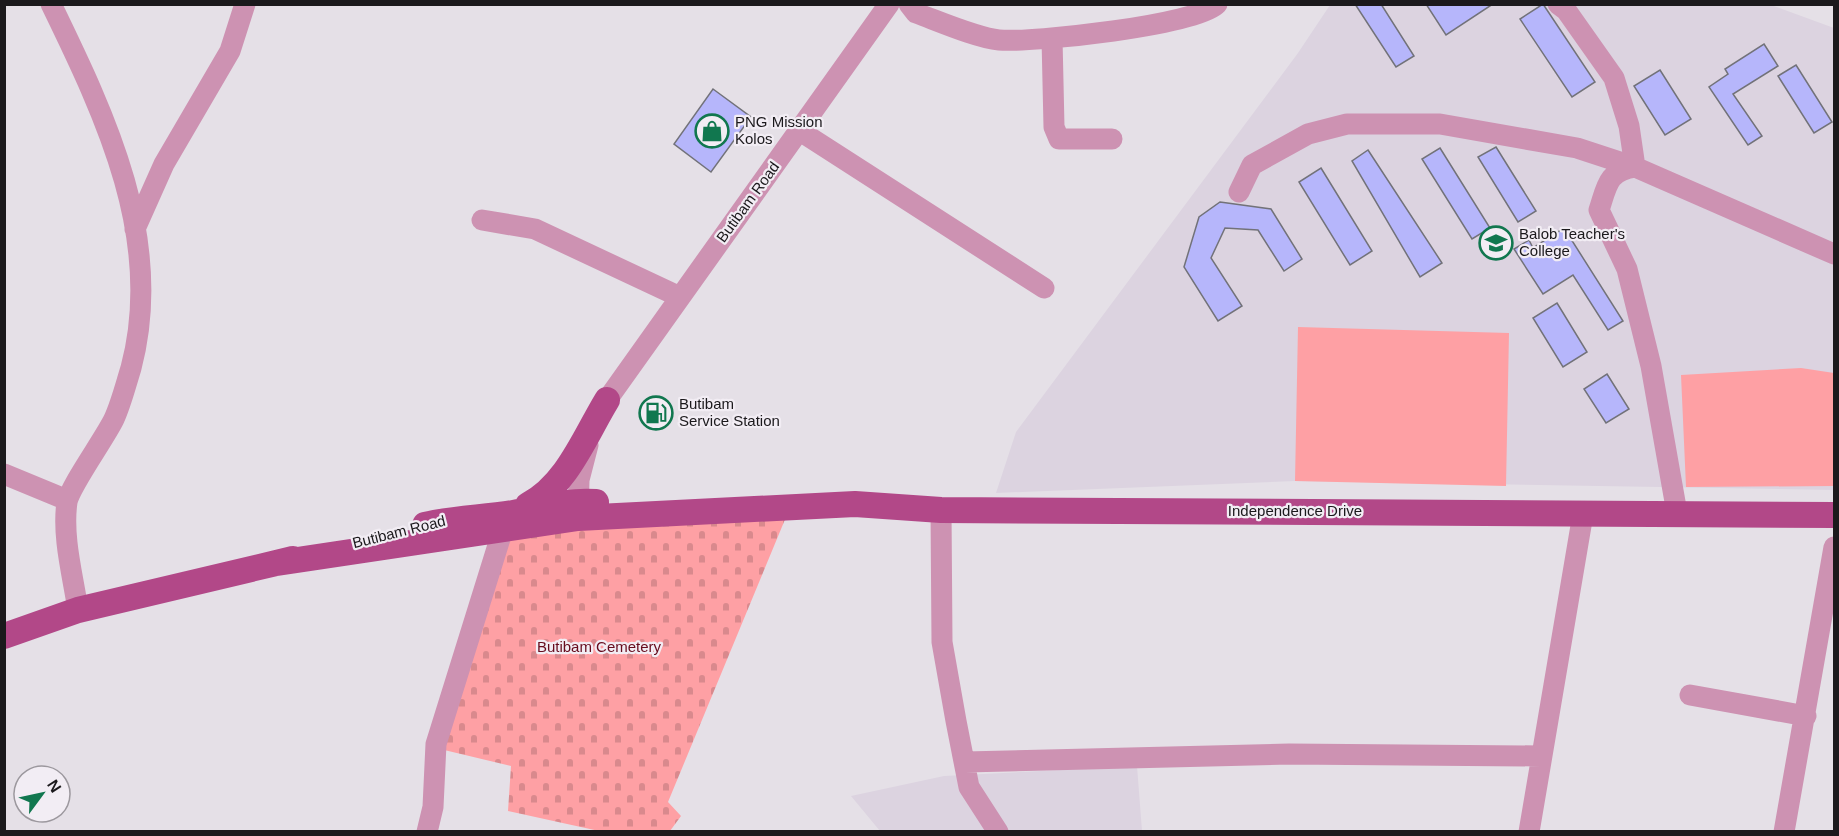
<svg xmlns="http://www.w3.org/2000/svg" width="1839" height="836" viewBox="0 0 1839 836" font-family="Arial,sans-serif">
  <defs>
    <pattern id="cemetery-stones" width="16" height="16" patternUnits="userSpaceOnUse" patternTransform="scale(1.5)"><rect width="16" height="16" fill="#fea0a4"/><path d="M2 7V4a2 2 0 0 1 4 0v3zM10 15v-3a2 2 0 0 1 4 0v3z" fill="#d9898d"/></pattern>
  </defs>
  <rect width="100%" height="100%" fill="#e5e0e7"/>
  <path fill="#dcd3e0" d="M1330 5H1771L1834 28V490L1295 481 996 493 1016 432 1298 53Z
    M1137 766 1142 831H880L851 796 944 776Z"/>
  <path fill="url(#cemetery-stones)" d="M791 505 668 802 681 816 670 831H599L508 811 511 766 440 749 503 529Z"/>
  <path fill="#fea0a4" d="M1298 327 1509 333 1506 486 1295 481Z
    M1801 368 1834 373V486L1686 487 1681 375Z"/>
  <path fill="#b6b6fb" stroke="#727279" stroke-width="1.5" d="M1355 4H1381L1414 56 1396 67Z
    M1426 4H1493L1446 35Z
    M1543 4 1595 82 1572 97 1520 19Z
    M1764 44 1778 66 1733 94 1762 136 1748 145 1709 87 1728 74 1725 69Z
    M1796 65 1832 122 1814 133 1778 76Z
    M1660 70 1691 119 1665 135 1634 86Z
    M713 89 751 117 711 172 674 144Z
    M1496 147 1536 211 1518 222 1478 157Z
    M1440 148 1490 228 1472 239 1422 159Z
    M1368 150 1442 263 1420 277 1352 161Z
    M1321 168 1372 251 1350 265 1299 182Z
    M1220 202 1271 209 1302 259 1284 271 1258 230 1225 228 1211 258 1242 306 1218 321 1184 267 1199 217Z
    M1564 228 1623 321 1608 330 1573 275 1543 294 1514 249 1529 240 1533 248Z
    M1557 303 1587 352 1563 367 1533 318Z
    M1607 374 1629 409 1606 423 1584 389Z"/>
  <g fill="none" stroke-linecap="round" stroke-linejoin="round">
    <path stroke="#cd92b2" stroke-width="21" d="M51 4C106 117 165 240 131 368 126 384 121 404 114 419 105 438 70 486 67 502 62 537 73 576 78 610
      M909 4 916 13C938 21 977 38 999 40 1032 43 1198 25 1217 4
      M1558 4 1566 10 1614 78 1629 126 1635 167
      M1052 38 1054 127 1059 139H1112
      M800 131 1044 288
      M1635 167C1607 171 1607 186 1599 210L1627 269 1651 366 1677 513
      M1239 192 1252 165 1308 134 1347 124H1440L1577 148 1635 167 1834 254
      M482 220 535 229 680 297
      M135 229 164 164 230 51 245 4
      M600 413 607 400 889 4
      M4 474 67 500
      M941 510 942 642 956 721 969 787 998 832
      M578 517 579 480 588 445
      M1690 695 1806 716
      M965 762 1289 754 1541 756
      M427 832 433 807 436 744 503 529
      M1529 832 1583 514
      M1784 832 1834 547"/>
    <path stroke="#b24888" stroke-width="26" d="M528 505C567 485 585 436 607 400
      M425 525C454 518 483 518 513 513 543 508 564 500 596 502
      M277 563 578 518 855 504 941 510 1834 515
      M4 636 78 610 293 559"/>
  </g>
  <defs>
    <symbol id="shop-ring" viewBox="-11 -11 22 22"><circle r="9.5" fill="#f2edf4" stroke="#11774f" stroke-width="1.5"/><path d="M-5-2.5h2.3a2.7 3.5 0 0 1 5.4 0H5L5.5 6h-11ZM-1.5-2.5h3a1.5 2.3 0 0 0-3 0Z" fill="#11774f"/></symbol>
    <symbol id="school-ring" viewBox="-11 -11 22 22"><circle r="9.5" fill="#f2edf4" stroke="#11774f" stroke-width="1.5"/><path d="M0-5L7-2L0 1L-7-2ZM-4 1L0 2.5L4 1V4Q0 6-4 4Z" fill="#11774f"/></symbol>
    <symbol id="fuel-ring" viewBox="-11 -11 22 22"><circle r="9.5" fill="#f2edf4" stroke="#11774f" stroke-width="1.5"/><path d="M-5.5-6h7V0h2V4h1.3V-2.5L3-4.5l.8-.8L6-3V5H2.5V1h-1V6h-7ZM-4.2-4.7v3.2H.2V-4.7Z" fill="#11774f"/></symbol>
  </defs>
  <g fill-rule="evenodd">
    <use href="#shop-ring" x="693" y="112" width="38" height="38"/>
    <use href="#school-ring" x="1477" y="224" width="38" height="38"/>
    <use href="#fuel-ring" x="637" y="394" width="38" height="38"/>
  </g>
  <g text-anchor="middle" stroke-width="4.5" stroke-linejoin="round" paint-order="stroke">
    <g font-size="15" fill="#1b191c" stroke="#f2edf4" text-anchor="start">
      <text x="735" y="127">PNG Mission<tspan x="735" dy="17">Kolos</tspan></text>
      <text x="1519" y="239">Balob Teacher's<tspan x="1519" dy="17">College</tspan></text>
      <text x="679" y="409">Butibam<tspan x="679" dy="17">Service Station</tspan></text>
    </g>
    <g font-size="15" fill="#1b191c" stroke="#f2edf4">
      <text transform="translate(748 202) rotate(-54)" y="5">Butibam Road</text>
      <text x="1295" y="516">Independence Drive</text>
      <text transform="translate(399 532) rotate(-14)" y="5">Butibam Road</text>
    </g>
    <g font-size="15" fill="#670c1e" stroke="#f2edf4">
      <text x="599" y="652">Butibam Cemetery</text>
    </g>
  </g>
  <rect width="1839" height="836" fill="none" stroke="#1b191c" stroke-width="12"/>
  <g transform="translate(42 794) rotate(57)"><circle r="28" fill="#f2edf4" stroke="#9c989e" stroke-width="1.5"/>
  <path d="M0-4.5L10 22L0 15L-10 22Z" fill="#11774f"/>
  <text y="-9" font-size="16" font-weight="bold" text-anchor="middle" fill="#1b191c">N</text>
  </g>
</svg>
